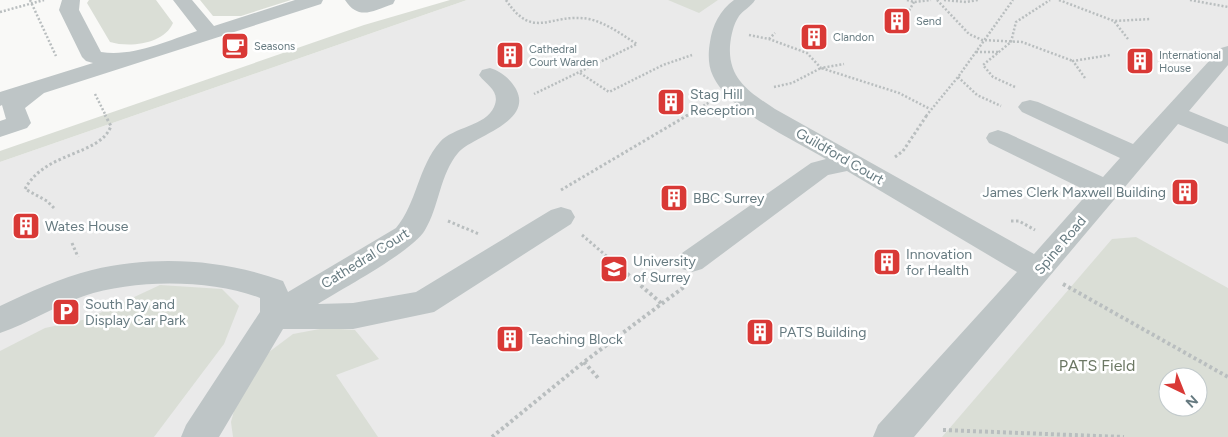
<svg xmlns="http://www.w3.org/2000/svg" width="1228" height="437" viewBox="0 0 1228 437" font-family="Figtree,sans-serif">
  <rect width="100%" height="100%" fill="#f9f9f7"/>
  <path fill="#eaeaea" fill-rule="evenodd" d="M467 0H1228V437H0V162ZM1168 377H1198V407H1168Z"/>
  <path fill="#daded6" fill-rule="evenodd" d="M89 0H156L173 23C164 44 130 48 110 42L87 3Z
    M200 0H291L241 16H213Z
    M450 0H467L0 162V151L364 25Z
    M668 0H718L699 13Z
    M1136 237 1228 288V437H942L1112 239ZM1168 377H1198V407H1168Z
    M160 285 222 289 239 306 224 344 154 437H0V351L45 328 87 319Z
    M325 328 355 330 379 359 336 375 378 437H233L231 422 240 389 265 355 293 334Z"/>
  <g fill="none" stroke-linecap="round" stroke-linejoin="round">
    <path stroke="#b9bebf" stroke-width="2.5" stroke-dasharray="2 2" stroke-linecap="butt" d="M30 0 56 56
      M506 0C534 42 550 12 589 19 607 23 622 35 637 44L534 94
      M907 0 914 2 931 0
      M937 0 969 34 982 40 1022 42 1073 61
      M944 0 966 2 978 0
      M1059 0 1114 21
      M1190 0 1228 7
      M0 12 44 0
      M907 14 914 2
      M749 35 769 39 807 53 821 68 844 64
      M769 39 775 33
      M1128 39 1114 21 1151 19
      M976 52H1000
      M580 73 609 92 663 65 692 55
      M958 77 977 95 1001 106
      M1085 78 1073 61 1110 55
      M774 87 792 83 821 68 899 93 930 109
      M1015 87 993 77 983 65 1011 42 1016 22 1050 0
      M95 94 106 116
      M686 116 710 102
      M926 116 958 77 1013 0"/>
    <path stroke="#b9bebf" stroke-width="3" stroke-dasharray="2.5 2.5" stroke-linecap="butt" d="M895 157 903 151 927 115
      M561 190 688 115
      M54 208 47 201 25 189C45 151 100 156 111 126L105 115
      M448 221 479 234
      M1011 221H1019L1035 230
      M582 235 610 259
      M72 243 78 257"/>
    <path stroke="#b9bebf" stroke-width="4" stroke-dasharray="3 3" stroke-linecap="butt" d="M609 258 661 303
      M1063 284 1228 377
      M584 362 599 379
      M943 430 1124 437
      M492 437 584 362 684 287"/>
    <path fill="#bec5c6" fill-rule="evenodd" d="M62 0H80L79 10 101 52C133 57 167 41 197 31L173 0H192L214 26 295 0H323L321 4 44 93 25 108 31 123 27 128 0 137V121L6 119 2 105 0 106V92L93 63 86 61 82 57 59 10Z
      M345 0H395L393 4C372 11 359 21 345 0Z
      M734 0H755C751 7 743 10 739 16 733 25 731 36 730 46 728 80 751 93 775 109L1034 254 1089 192 989 143 986 138 989 133 998 130 1007 133 1103 177 1120 158 1022 112 1018 107 1022 102 1030 100 1038 102 1133 144 1221 48 1228 46V65L1189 111 1228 127V144L1178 124 914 437H873L878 425 1017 272 847 171 828 175 702 269 692 272 682 269 677 261 682 253 811 163 826 159C794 140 729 111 713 76 708 66 708 53 710 42 712 26 720 10 734 0Z
      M490 68C501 71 510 79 516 89 534 123 472 136 458 153 440 174 439 207 425 230 412 252 343 288 318 304L353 303 416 292 551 210 561 207 571 210 575 217 571 224 434 312 353 329H283L219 437H181L186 425 260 312V298C211 279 134 279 84 296 55 306 29 323 0 333V306C30 292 60 278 92 270 155 255 222 259 283 281L288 292 396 228C417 203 418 167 440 142 453 127 486 126 494 107 501 91 487 86 479 75L482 70Z"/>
  </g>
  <defs>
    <symbol id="building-square" viewBox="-11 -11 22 22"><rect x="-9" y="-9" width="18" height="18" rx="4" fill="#d93936" stroke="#fff"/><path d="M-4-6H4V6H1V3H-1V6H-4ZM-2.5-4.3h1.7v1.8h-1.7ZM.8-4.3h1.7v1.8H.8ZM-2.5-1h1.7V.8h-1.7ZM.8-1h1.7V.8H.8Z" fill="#fff"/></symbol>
    <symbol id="cafe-square" viewBox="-11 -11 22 22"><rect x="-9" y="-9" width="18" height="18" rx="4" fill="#d93936" stroke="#fff"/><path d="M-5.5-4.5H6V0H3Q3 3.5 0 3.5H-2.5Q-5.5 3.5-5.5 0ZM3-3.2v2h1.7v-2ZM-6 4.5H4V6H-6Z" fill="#fff"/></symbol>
    <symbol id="university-square" viewBox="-11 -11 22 22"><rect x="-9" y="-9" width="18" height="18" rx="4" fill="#d93936" stroke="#fff"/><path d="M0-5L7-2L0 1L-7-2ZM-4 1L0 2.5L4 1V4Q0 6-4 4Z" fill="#fff"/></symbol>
    <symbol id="parking-square" viewBox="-11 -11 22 22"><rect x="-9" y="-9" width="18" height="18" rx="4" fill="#d93936" stroke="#fff"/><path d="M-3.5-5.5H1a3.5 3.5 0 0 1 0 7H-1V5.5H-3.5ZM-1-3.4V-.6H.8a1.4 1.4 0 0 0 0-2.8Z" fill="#fff"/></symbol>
  </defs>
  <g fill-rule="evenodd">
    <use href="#building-square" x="881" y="5" width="32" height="32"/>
    <use href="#building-square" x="798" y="21" width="32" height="32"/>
    <use href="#cafe-square" x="219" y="30" width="32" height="32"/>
    <use href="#building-square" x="494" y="39" width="32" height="32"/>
    <use href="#building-square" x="1124" y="45" width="32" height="32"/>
    <use href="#building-square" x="655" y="86" width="32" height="32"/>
    <use href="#building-square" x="1169" y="176" width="32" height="32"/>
    <use href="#building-square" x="658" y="182" width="32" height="32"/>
    <use href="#building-square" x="10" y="210" width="32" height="32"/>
    <use href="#building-square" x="871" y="246" width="32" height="32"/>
    <use href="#university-square" x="598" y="253" width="32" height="32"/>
    <use href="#parking-square" x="50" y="296" width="32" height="32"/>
    <use href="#building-square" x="744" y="316" width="32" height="32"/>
    <use href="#building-square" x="494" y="323" width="32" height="32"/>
  </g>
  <g text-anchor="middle" stroke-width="5" stroke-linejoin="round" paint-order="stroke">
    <g font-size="11" fill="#667a80" stroke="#fff" text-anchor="start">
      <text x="916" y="25">Send</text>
      <text x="833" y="41">Clandon</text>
      <text x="254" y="50">Seasons</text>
      <text x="529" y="53">Cathedral<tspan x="529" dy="13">Court Warden</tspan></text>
      <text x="1159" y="59">International<tspan x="1159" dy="13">House</tspan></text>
    </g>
    <g font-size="14" fill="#667a80" stroke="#fff" text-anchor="start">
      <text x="690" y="99">Stag Hill<tspan x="690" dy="16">Reception</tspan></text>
      <text x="1166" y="197" text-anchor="end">James Clerk Maxwell Building</text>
      <text x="693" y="203">BBC Surrey</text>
      <text x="45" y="231">Wates House</text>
      <text x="906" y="259">Innovation<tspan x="906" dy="16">for Health</tspan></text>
      <text x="633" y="266">University<tspan x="633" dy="16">of Surrey</tspan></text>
      <text x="85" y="309">South Pay and<tspan x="85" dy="16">Display Car Park</tspan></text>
      <text x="779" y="337">PATS Building</text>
      <text x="529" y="344">Teaching Block</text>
    </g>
    <g font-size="14" fill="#667a80" stroke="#fff">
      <text transform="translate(840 156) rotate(30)" y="5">Guildford Court</text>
      <text transform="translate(1060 245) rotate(-50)" y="5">Spine Road</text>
      <text transform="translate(365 258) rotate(-32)" y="5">Cathedral Court</text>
    </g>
    <g font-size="16" fill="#6c7864" stroke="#fff">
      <text x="1097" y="371">PATS Field</text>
    </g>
  </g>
  <g transform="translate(1183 392) rotate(137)"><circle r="24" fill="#ffffff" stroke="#c2cacc"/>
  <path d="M0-4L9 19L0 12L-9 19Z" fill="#d93936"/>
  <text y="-8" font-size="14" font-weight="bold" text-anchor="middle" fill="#667a80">N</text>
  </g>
</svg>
